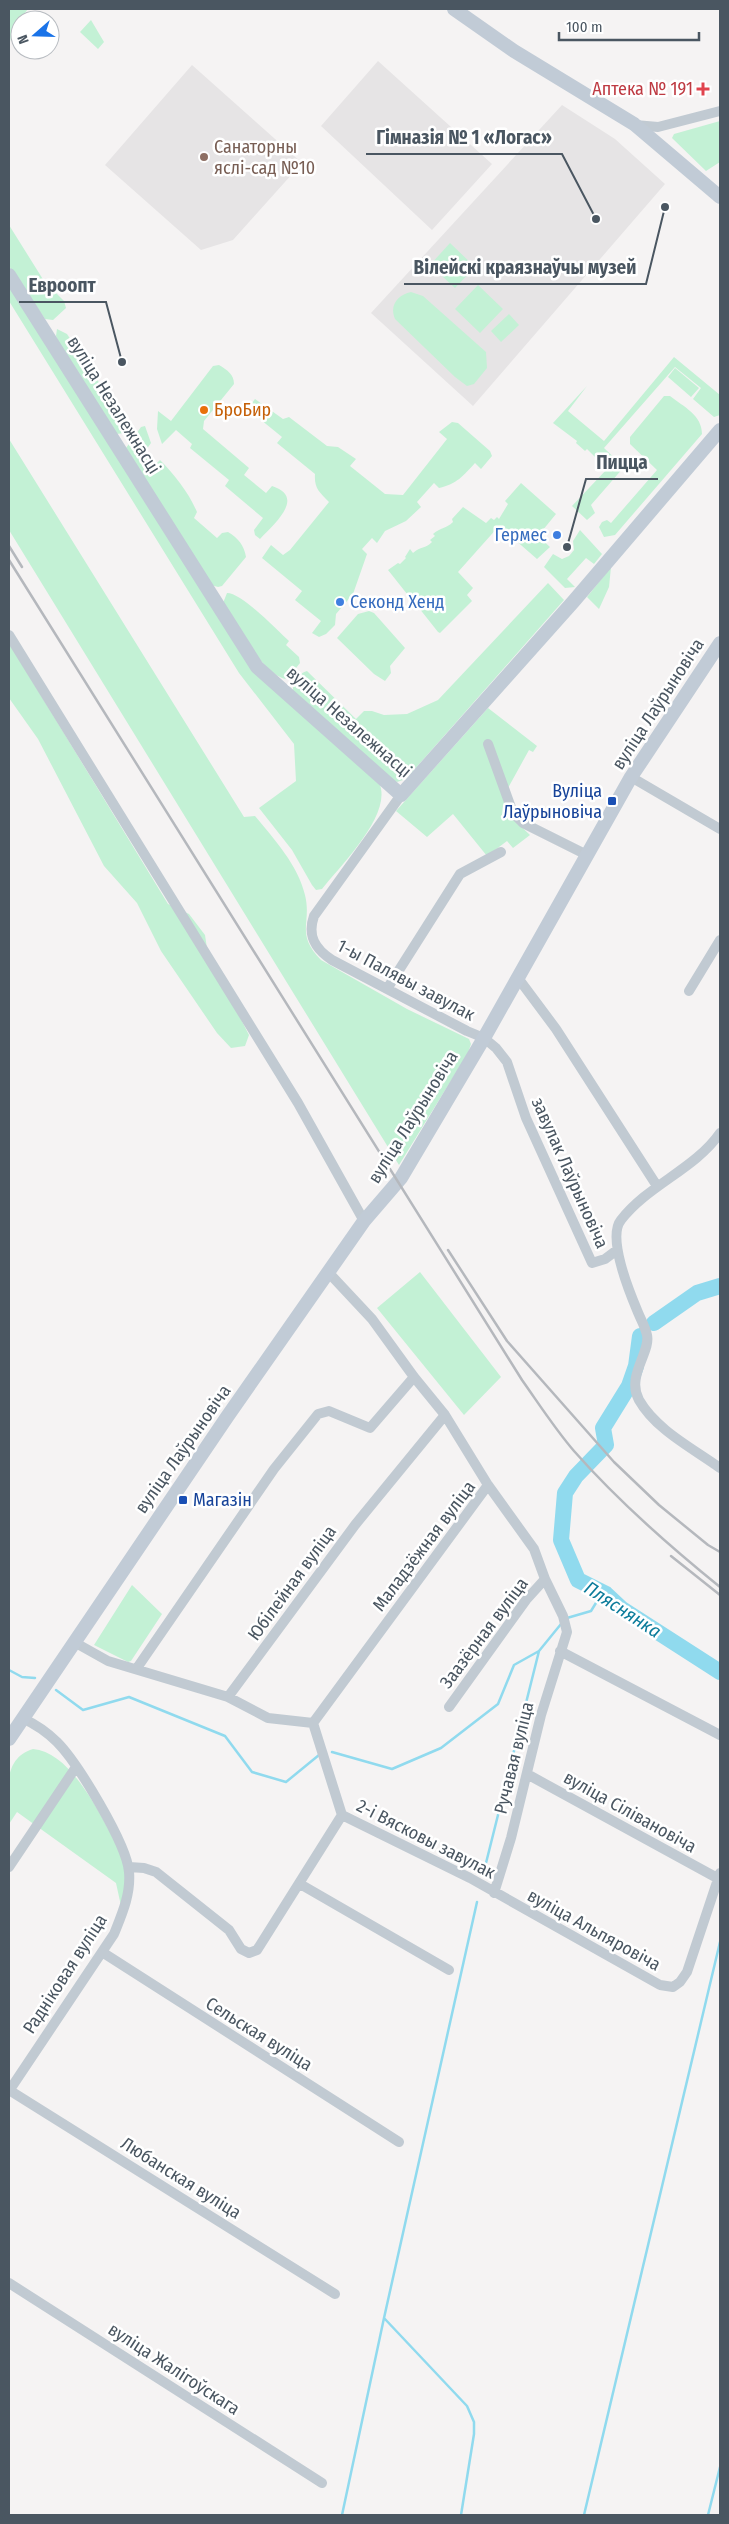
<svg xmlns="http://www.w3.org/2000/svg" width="729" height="2524" viewBox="0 0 729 2524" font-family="'Fira Sans Condensed',sans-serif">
  <rect width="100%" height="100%" fill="#f5f3f3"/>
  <path fill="#e6e4e5" d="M378 61 492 164 432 230 321 126Z
    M192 65 302 163 233 240 201 250 105 165Z
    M562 105 615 139 665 184 473 406 371 313Z"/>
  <path fill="#c3f1d5" d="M10 9H28L13 28 9 46Z
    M91 20 104 42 98 49 80 32Z
    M720 121V162L706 171 672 138 674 134Z
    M9 225 44 281 64 301 66 308 53 320 45 319 9 266Z
    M450 243 475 267 455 288 430 265Z
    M9 285 254 671 380 785C391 816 340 866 322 889L316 890 312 885 292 850 259 808 296 781 294 744 239 673 9 301Z
    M478 285 503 309 480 333 455 309Z
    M411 292 423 296 486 352 487 368 474 384 467 386 455 377 395 319C389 305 398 295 411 292Z
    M509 314 519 325 501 342 491 331Z
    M57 329 67 334 129 428 125 433 116 434 60 345 56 336Z
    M674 357 720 395V415L714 417 693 399 701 388 675 367 604 448 624 467 591 505 595 513 587 520 572 506 607 469 587 449 585 451 576 443 577 441 553 423 587 386 568 411 604 441Z
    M219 365C227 370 234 374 234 384L204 421 203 429 249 468 244 475 266 493 272 486C306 497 275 523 260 539L255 535 254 530 263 518 225 486 229 480 190 448 192 444 176 430 162 444 157 429 158 411 171 421 213 366Z
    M675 368 699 388 691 397 668 377Z
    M664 396H670C684 407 702 415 702 434L615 535 604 537 599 527 602 522 607 520 611 523 657 470 630 444V437Z
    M255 399 283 419 289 417 327 446 338 447 356 459 350 466 385 494 403 495 447 439 439 432 452 422 458 423 490 451 492 456 481 469 475 463C463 476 457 484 439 488L434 483 417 502 421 507 406 521 385 531 377 543 372 538 362 549 367 554 353 594 336 614 335 625 326 634 319 637 312 633 321 621 295 600 302 591 262 558 271 545 283 555 290 550 329 502C319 492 314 488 315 474L277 443 282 437 250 411 249 407Z
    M145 426 151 443 146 450 156 464 160 460C174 474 189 493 197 512L194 518 217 538 222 533 228 532C238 538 244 545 246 557L222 586 218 587 211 585 126 448 141 427Z
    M9 439 244 817 255 816C274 839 298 865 305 895 312 924 295 933 321 960L407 1009 469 1039 471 1044 468 1053 399 1165 9 530Z
    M521 483 556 514 538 536 550 547 537 559 499 526 458 572 473 588 467 595 472 601 440 633 438 632 419 608 416 609 409 601 411 599 388 570 398 563 400 564 406 558 405 557 410 549 413 553C421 546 425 549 432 542L430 540 435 536 433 534C441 527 446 529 453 522L452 519 463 507 486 523 491 518 494 520 497 517 499 519 508 504 505 501Z
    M580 530 602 554 594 564 586 558 567 579 575 587 565 588 544 567 553 554 562 559 569 556 574 550 573 541Z
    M611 567 609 587 599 609 587 597Z
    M548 583 564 600 406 779 397 782 393 780 293 691C292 683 299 673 307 671L356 719 364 711H372L384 715 407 714 438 700Z
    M227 593C242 593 277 630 289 641L286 645 299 657 300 663 292 673 285 679C261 673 236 623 223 603Z
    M369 611 374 613 405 648 390 666 391 673 385 681 374 674 337 638 358 614Z
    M9 643 168 904 189 914 205 935 208 955 249 1035 245 1046 231 1048 217 1033 161 951 137 903 104 866 38 739 9 698Z
    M488 708 537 746 533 752 529 750 503 797 510 816 530 835 513 848 507 841 487 856 453 814 427 837 396 811Z
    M420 1272 501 1377 464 1415 377 1308Z
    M132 1585 162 1614 131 1661 128 1662 94 1645Z
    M33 1749C73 1752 103 1821 121 1852L127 1865 123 1915 116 1883 17 1812 9 1824C9 1797 0 1759 33 1749Z"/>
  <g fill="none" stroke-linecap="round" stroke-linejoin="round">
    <path stroke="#90daee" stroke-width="2.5" d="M567 1618 591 1611 599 1598 606 1594
      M9 1670 22 1677 35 1678
      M56 1690 83 1710 129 1697 225 1736 252 1772 286 1782 319 1755
      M332 1752 392 1769 441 1748 498 1704 514 1665 539 1651 561 1624
      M485 1867 539 1651
      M384 2318 467 2406 474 2422V2434L461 2515
      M342 2515 384 2318 477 1902
      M584 2515 720 1942
      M708 2515 720 2467"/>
    <path stroke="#90daee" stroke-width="16" d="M654 1323 697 1293 720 1286
      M640 1336 636 1366 629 1386 603 1428 606 1445 576 1476 565 1493 561 1540 578 1580 606 1594 622 1609 720 1672"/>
    <path stroke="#c1cad2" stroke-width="10" d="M635 125 658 127 720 111
      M9 635 298 1103 364 1221
      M488 744 513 813 523 823 587 855
      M631 777 720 829
      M401 795 314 916C307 936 315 949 332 960L467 1031 484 1038 496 1048 507 1062 526 1118 592 1263 605 1259 617 1250
      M518 978 556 1029 657 1186
      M387 989 460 874 501 852
      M689 991 720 940
      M720 1133C695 1169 648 1185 621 1220 607 1237 629 1291 637 1310 640 1318 645 1326 647 1335 651 1352 626 1376 639 1400 656 1430 694 1449 720 1468
      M329 1273 372 1319 414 1377 445 1415 488 1485
      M74 1642 108 1661 228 1697 355 1525 445 1415
      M560 1651 720 1735
      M137 1668 274 1469 318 1414 329 1411 370 1428 414 1377
      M228 1697 268 1718 313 1723
      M449 1707 526 1600 545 1579
      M313 1723 488 1485 534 1549 545 1579 563 1616 567 1632 541 1715 511 1838 494 1893
      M527 1774 719 1879
      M342 1815 470 1878 660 1985 673 1987 680 1982 687 1972 720 1873
      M9 1867 76 1767
      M129 1867 144 1868 156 1872 229 1930 241 1949 249 1953 257 1950 342 1815 313 1723
      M300 1884 449 1970
      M102 1952 399 2142
      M9 2090 335 2294
      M9 2091 114 1934C122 1914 131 1894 129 1872 127 1844 77 1762 57 1742 47 1732 35 1724 22 1718
      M9 2283 322 2483"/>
    <path stroke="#c1cbd6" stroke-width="14" d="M454 9 514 51 634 124 720 197
      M9 275 257 667 401 795 573 602 720 430
      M9 1739 227 1417 364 1221 401 1178 484 1038 631 777 720 643"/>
    <path stroke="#b5b8bd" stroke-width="2.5" d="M9 546 22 567
      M9 560 522 1380C539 1404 555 1429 574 1451 618 1501 668 1545 720 1587
      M448 1250 507 1341 614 1462 659 1505 708 1545 720 1552
      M671 1556 720 1595"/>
  </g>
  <path fill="#e0444e" stroke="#fff" stroke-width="2" d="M700.5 81.5h5v5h5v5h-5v5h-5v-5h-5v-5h5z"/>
  <circle fill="#8d6e63" stroke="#fff" stroke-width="2" cx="204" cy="157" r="5"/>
  <circle fill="#e8710a" stroke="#fff" stroke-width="2" cx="204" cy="410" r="5"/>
  <g fill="#3f7fe0" stroke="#fff" stroke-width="2">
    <circle cx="557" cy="535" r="5"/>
    <circle cx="340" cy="602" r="5"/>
  </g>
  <g fill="#1a4fb4" stroke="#fff" stroke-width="2">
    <rect x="607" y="796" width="10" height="10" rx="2.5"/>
    <rect x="178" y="1495" width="10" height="10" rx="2.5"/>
  </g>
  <g text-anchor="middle" stroke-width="5" stroke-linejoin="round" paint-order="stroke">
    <g font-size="18" fill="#be3a42" stroke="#fff" text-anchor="end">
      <text x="693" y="95">Аптека № 191</text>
    </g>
    <g font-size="18" fill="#785e54" stroke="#fff" text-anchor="start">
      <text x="214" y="153">Санаторны<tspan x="214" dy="21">яслі-сад №10</tspan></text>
    </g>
    <g font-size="18" fill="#4a5661" stroke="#fff">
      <text transform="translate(114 405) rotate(58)" y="6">вуліца Незалежнасці</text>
      <text transform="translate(658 704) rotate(-57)" y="6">вуліца Лаўрыновіча</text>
      <text transform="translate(349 722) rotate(41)" y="6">вуліца Незалежнасці</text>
      <text transform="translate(406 980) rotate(28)" y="6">1-ы Палявы завулак</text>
      <text transform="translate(413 1117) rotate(-58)" y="6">вуліца Лаўрыновіча</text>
      <text transform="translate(570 1173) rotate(66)" y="6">завулак Лаўрыновіча</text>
      <text transform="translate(183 1449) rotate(-55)" y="6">вуліца Лаўрыновіча</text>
      <text transform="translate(424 1546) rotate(-53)" y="6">Маладзёжная вуліца</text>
      <text transform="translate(292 1583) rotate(-54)" y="6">Юбілейная вуліца</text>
      <text transform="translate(484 1633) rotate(-53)" y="6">Заазёрная вуліца</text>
      <text transform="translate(514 1758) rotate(-76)" y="6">Ручавая вуліца</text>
      <text transform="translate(630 1812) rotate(29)" y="6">вуліца Сілівановіча</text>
      <text transform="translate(426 1839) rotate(27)" y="6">2-і Вясковы завулак</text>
      <text transform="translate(594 1930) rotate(29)" y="6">вуліца Альпяровіча</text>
      <text transform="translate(65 1974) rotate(-57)" y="6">Радніковая вуліца</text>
      <text transform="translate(259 2034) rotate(32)" y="6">Сельская вуліца</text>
      <text transform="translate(181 2178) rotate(32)" y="6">Любанская вуліца</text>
      <text transform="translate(174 2369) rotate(33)" y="6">вуліца Жалігоўскага</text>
    </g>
    <g font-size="18" fill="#c56008" stroke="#fff" text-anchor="start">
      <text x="214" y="416">БроБир</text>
    </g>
    <g font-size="18" fill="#366cbe" stroke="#fff" text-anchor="end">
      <text x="547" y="541">Гермес</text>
      <text x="350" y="608" text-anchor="start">Секонд Хенд</text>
    </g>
    <g font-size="18" fill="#164399" stroke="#fff" text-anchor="end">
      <text x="602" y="797">Вуліца<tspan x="602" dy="21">Лаўрыновіча</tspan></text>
      <text x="193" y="1506" text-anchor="start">Магазін</text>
    </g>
    <g font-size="19" font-style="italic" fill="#0c7c9b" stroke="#fff">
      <text transform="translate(623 1609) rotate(33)" y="7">Пляснянка</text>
    </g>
  </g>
  <path fill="none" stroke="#4a5661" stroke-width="2" d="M596 219L562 154H366M665 207L646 284H404M122 362L106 302H19M567 547L586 479H658"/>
  <g fill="#4a5661" stroke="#fff" stroke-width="2">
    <circle cx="596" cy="219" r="5"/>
    <circle cx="665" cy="207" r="5"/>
    <circle cx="122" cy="362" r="5"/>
    <circle cx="567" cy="547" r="5"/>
  </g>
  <g font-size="19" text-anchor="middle" font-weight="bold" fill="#4a5661" stroke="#fff" stroke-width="5" stroke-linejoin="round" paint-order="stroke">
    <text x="464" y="144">Гімназія № 1 «Логас»</text>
    <text x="525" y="274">Вілейскі краязнаўчы музей</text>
    <text x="62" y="292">Евроопт</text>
    <text x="622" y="469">Пицца</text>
  </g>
  <rect width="729" height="2524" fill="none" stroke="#4a5661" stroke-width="20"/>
  <g transform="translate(35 35) rotate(250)"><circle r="24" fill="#ffffff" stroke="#b7bbc0"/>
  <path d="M0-4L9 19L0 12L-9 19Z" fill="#1a73e8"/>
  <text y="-8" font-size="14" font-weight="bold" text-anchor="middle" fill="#4a5661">N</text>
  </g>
  <path d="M559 32v8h140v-8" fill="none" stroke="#4a5661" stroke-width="2.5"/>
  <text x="566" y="32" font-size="15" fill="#4a5661" stroke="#ffffff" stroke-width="4" paint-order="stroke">100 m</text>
</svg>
